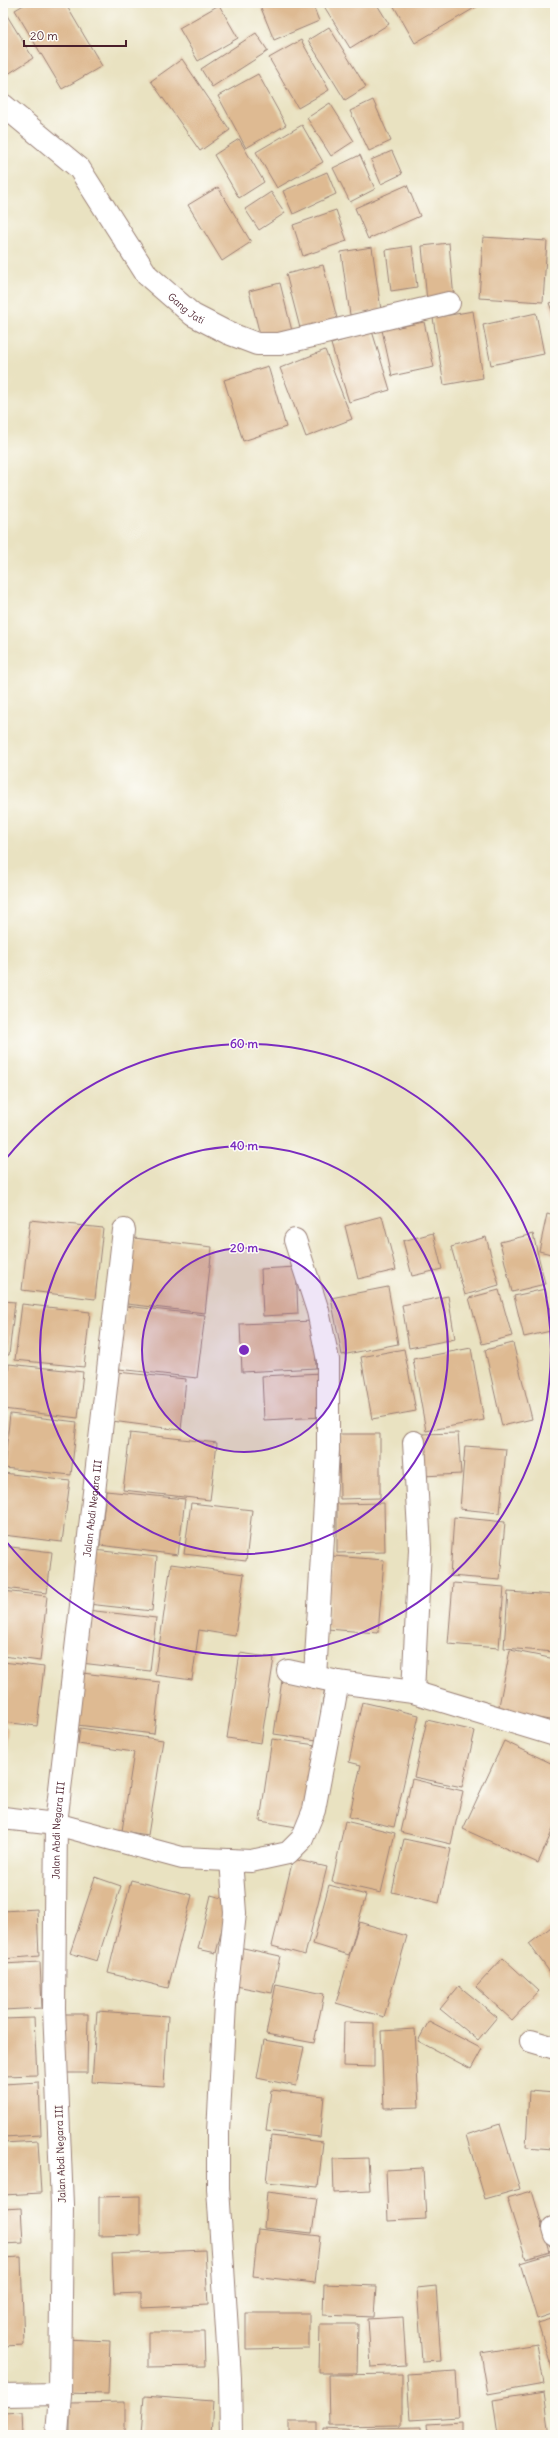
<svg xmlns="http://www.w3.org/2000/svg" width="558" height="2438" viewBox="0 0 558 2438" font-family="Delius,sans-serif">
  <rect width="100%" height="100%" fill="#fdfcf7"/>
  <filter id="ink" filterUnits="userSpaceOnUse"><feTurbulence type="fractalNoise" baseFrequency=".025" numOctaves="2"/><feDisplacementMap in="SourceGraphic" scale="8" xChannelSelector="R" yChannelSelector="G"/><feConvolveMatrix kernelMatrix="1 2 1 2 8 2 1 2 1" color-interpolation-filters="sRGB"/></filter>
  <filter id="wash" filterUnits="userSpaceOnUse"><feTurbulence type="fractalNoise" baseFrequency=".012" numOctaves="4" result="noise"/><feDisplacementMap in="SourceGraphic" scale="16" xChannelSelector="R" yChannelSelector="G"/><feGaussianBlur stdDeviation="0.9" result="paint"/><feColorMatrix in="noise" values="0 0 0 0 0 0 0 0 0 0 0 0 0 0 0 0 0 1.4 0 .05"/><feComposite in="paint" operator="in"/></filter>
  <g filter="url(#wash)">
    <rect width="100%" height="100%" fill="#e9e2c1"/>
    <g id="blocks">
      <path fill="#deba92" d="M27 3H65L102 66 62 89 15 10Z
        M259 3H312L319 21 274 40Z
        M322 3H376L389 24 350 48Z
        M392 3H483L415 43Z
        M219 5 238 38 198 61 179 28Z
        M3 9 33 58 5 76 3 73Z
        M329 27 366 87 345 100 308 40Z
        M256 33 268 51 212 87 201 69Z
        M301 40 329 90 298 108 269 58Z
        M182 59 230 130 200 151 151 81Z
        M258 74 286 125 246 148 218 96Z
        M373 100 391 141 369 151 350 111Z
        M330 103 354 141 331 156 307 118Z
        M302 125 323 162 277 188 256 152Z
        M239 139 264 182 239 198 214 155Z
        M392 151 402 174 381 184 371 160Z
        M360 155 375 189 350 202 333 168Z
        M327 172 336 194 293 214 283 191Z
        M407 185 420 216 368 239 355 208Z
        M218 187 251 242 222 261 188 205Z
        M271 192 285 213 259 230 245 209Z
        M336 210 347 241 303 256 293 225Z
        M483 237 547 241 543 302 479 298Z
        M449 243 454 299 427 302 422 246Z
        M412 246 417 287 391 291 386 250Z
        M372 247 381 310 350 315 341 252Z
        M323 265 338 322 301 332 286 274Z
        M280 283 292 331 261 339 249 291Z
        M555 301V319L549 303Z
        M473 311 483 378 444 385 433 318Z
        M536 313 544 354 491 365 483 325Z
        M424 322 434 367 392 376 382 330Z
        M372 331 390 390 349 402 331 344Z
        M325 350 352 419 306 437 280 368Z
        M268 366 286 427 243 441 224 380Z
        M547 1214 555 1216V1255L539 1251Z
        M382 1216 396 1270 358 1279 345 1226Z
        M30 1220 103 1228 95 1299 22 1290Z
        M433 1233 442 1269 412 1276 403 1241Z
        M533 1234 545 1284 512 1292 500 1242Z
        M486 1237 499 1285 465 1295 451 1247Z
        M134 1238 212 1247 205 1313 127 1304Z
        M296 1267 298 1314 263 1316 261 1269Z
        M388 1287 398 1344 342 1355 331 1298Z
        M545 1289 555 1330 524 1337 514 1296Z
        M499 1290 512 1336 482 1344 469 1298Z
        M448 1296 455 1339 409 1348 402 1305Z
        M3 1301 15 1302 9 1355H3Z
        M22 1304 90 1312 84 1367 15 1360Z
        M126 1306 205 1315 197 1378 119 1369Z
        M314 1321 316 1368 242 1372 240 1324Z
        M513 1343 532 1419 502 1426 485 1350Z
        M471 1348 484 1420 426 1431 413 1359Z
        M404 1349 416 1411 372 1419 361 1357Z
        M3 1357H5L4 1368H3Z
        M9 1364 83 1372 78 1418 3 1409Z
        M117 1372 186 1379 181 1430 112 1421Z
        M322 1373 323 1417 264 1420 262 1376Z
        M10 1414 77 1422 71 1475 4 1468Z
        M130 1433 217 1443 210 1500 123 1490Z
        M458 1433 461 1474 423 1476 421 1434Z
        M339 1434H380V1498L340 1499Z
        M465 1446 506 1449 500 1513 460 1509Z
        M3 1473 70 1481 62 1542 3 1535Z
        M106 1491 185 1499 178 1555 100 1545Z
        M191 1503 252 1510 246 1561 184 1554Z
        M384 1503 385 1552 337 1553V1504Z
        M454 1517 505 1522 500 1580 450 1576Z
        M3 1546 52 1552 47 1593 3 1588Z
        M94 1550 157 1557 152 1611 88 1604Z
        M333 1556 384 1560 378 1633 327 1629Z
        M171 1564 244 1574 235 1636 199 1630 192 1680 155 1675Z
        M453 1583 504 1587 499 1648 448 1644Z
        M3 1591 47 1596 40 1661 3 1656Z
        M508 1592 555 1595V1652L504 1648Z
        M87 1610 156 1618 150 1671 81 1663Z
        M510 1650 555 1659V1721L498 1711Z
        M240 1653 274 1658 261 1743 227 1738Z
        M3 1662 44 1667 37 1726 3 1722Z
        M82 1673 160 1682 154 1734 77 1725Z
        M282 1680 325 1686 317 1740 274 1734Z
        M362 1702 419 1715 394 1827 349 1817 361 1765 349 1762Z
        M427 1720 475 1731 462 1787 414 1777Z
        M3 1727 8 1728 4 1763H3Z
        M80 1728 163 1740 148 1835 122 1831 134 1752 78 1744Z
        M272 1739 316 1745 303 1828 260 1821Z
        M504 1741 555 1765V1825L538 1863 463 1829Z
        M412 1779 463 1791 451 1844 400 1832Z
        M345 1821 395 1833 381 1893 332 1882Z
        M404 1839 451 1849 439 1903 392 1892Z
        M293 1859 327 1867 305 1955 272 1946Z
        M95 1877 121 1886 97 1961 70 1953Z
        M131 1880 192 1895 168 1988 108 1973Z
        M329 1885 366 1895 349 1955 313 1944Z
        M211 1895 229 1900 216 1953 198 1949Z
        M37 1909 39 1956 3 1959V1911Z
        M359 1922 407 1936 384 2017 336 2003Z
        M555 1924V1979L529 1944Z
        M239 1947 280 1956 272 1993 231 1985Z
        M503 1958 539 1991 512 2020 476 1987Z
        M40 1962 42 2008 3 2010V1964Z
        M276 1984 324 1994 314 2043 266 2034Z
        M459 1986 497 2017 478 2040 440 2009Z
        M97 2011 168 2016 164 2086 92 2082Z
        M59 2014H88L87 2073H58Z
        M34 2018 37 2075 3 2076V2019Z
        M429 2021 482 2049 471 2069 418 2041Z
        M344 2022 374 2023V2067L343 2066Z
        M415 2029 419 2107 384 2108 381 2031Z
        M264 2040 304 2047 296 2086 257 2078Z
        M39 2082 41 2135 3 2137V2084Z
        M271 2090 324 2096 320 2137 266 2131Z
        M529 2091 555 2093 552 2149 526 2147Z
        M500 2124 520 2189 485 2199 466 2135Z
        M271 2136 323 2142 318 2187 266 2182Z
        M38 2141 41 2193 3 2195V2143Z
        M368 2158 370 2191 334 2193 333 2159Z
        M423 2168 426 2219 388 2221 386 2170Z
        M532 2191 550 2252 526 2259 507 2198Z
        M267 2192 317 2198 312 2233 264 2228Z
        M140 2196V2235L99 2236V2197Z
        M21 2208 23 2243 3 2244V2209Z
        M258 2229 320 2236 315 2283 253 2276Z
        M205 2250 208 2305 141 2308V2293L114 2294 112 2254Z
        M550 2254 555 2268V2313L537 2319 520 2263Z
        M21 2257 24 2345 3 2346V2258Z
        M324 2284 376 2286 374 2317 323 2315Z
        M436 2286 441 2361 422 2362 417 2288Z
        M246 2313H309V2348L246 2349Z
        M403 2317 406 2365 371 2367 368 2319Z
        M555 2318V2367L552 2368 538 2323Z
        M320 2324H358L357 2373H319Z
        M148 2332H204L205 2366 148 2367Z
        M64 2339 110 2341 108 2394 62 2393Z
        M537 2344 544 2384 488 2394 481 2353Z
        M456 2371 459 2417 410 2420 407 2374Z
        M402 2374V2425L329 2426 328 2375Z
        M544 2392 550 2435H498L493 2400Z
        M144 2396 213 2401 211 2435H141Z
        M125 2402V2435H70V2403Z
        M22 2412 23 2435H3V2413Z
        M289 2422H318V2435H289Z
        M462 2422V2435H428L427 2424Z
        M421 2427V2435H367V2428Z
        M324 2429 362 2431V2435H324Z"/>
    </g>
  </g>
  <g filter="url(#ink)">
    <use href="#blocks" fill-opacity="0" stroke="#9a8076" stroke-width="1"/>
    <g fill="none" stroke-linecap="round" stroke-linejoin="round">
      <defs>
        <g id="minor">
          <path id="s1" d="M3 105 79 168 147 275 193 315 228 333 257 344H279L449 303"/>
          <path d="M295 1240 318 1311 328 1360V1450L315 1677"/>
          <path d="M288 1671 338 1682 413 1692 555 1735"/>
          <path d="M413 1692 420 1549 414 1442"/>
          <path d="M3 1818 56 1824 182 1858 251 1861 288 1853 302 1839 314 1810 338 1682"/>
          <path d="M231 1860 235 1913 225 2004 218 2132V2188L230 2378 231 2435"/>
          <path d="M531 2041 555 2048"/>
          <path d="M553 2228 555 2235"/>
          <path d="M3 2395 60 2394"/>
          <path id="s2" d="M57 2435 60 2394 62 2205 54 2008 56 1824 124 1230"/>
        </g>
      </defs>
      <use href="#minor" stroke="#9a8076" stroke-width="24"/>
      <use href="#minor" stroke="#fff" stroke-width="22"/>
    </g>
  </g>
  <circle cx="244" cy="1350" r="102" fill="#7b2cbf" fill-opacity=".12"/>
  <g fill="none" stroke="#7b2cbf" stroke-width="2">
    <circle cx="244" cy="1350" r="102"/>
    <circle cx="244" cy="1350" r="204"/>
    <path d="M5 1160A306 306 0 1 1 5 1540"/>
  </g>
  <g text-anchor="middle" stroke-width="3" stroke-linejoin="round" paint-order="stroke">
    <g font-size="10" fill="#4a1f2b" stroke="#fdfcf7">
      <text dy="4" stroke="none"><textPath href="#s1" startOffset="277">Gang Jati</textPath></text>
      <text dy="4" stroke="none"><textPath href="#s2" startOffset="929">Jalan Abdi Negara III</textPath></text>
      <text dy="4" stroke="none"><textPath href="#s2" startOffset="605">Jalan Abdi Negara III</textPath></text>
      <text transform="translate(60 2154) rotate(-92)" y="4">Jalan Abdi Negara III</text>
    </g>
  </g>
  <circle cx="244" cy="1350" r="6" fill="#7b2cbf" stroke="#fdfcf7" stroke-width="2"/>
  <g font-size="12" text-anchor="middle" font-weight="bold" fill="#7b2cbf" stroke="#fdfcf7" stroke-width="3" stroke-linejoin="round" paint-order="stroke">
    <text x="244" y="1048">60 m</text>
    <text x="244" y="1150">40 m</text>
    <text x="244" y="1252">20 m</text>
  </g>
  <rect width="558" height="2438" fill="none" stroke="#fdfcf7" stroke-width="16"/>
  <path d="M24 40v6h102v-6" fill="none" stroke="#4a1f2b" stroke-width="2"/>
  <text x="30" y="40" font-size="12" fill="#4a1f2b" stroke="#fdfcf7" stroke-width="3" paint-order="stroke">20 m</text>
</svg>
